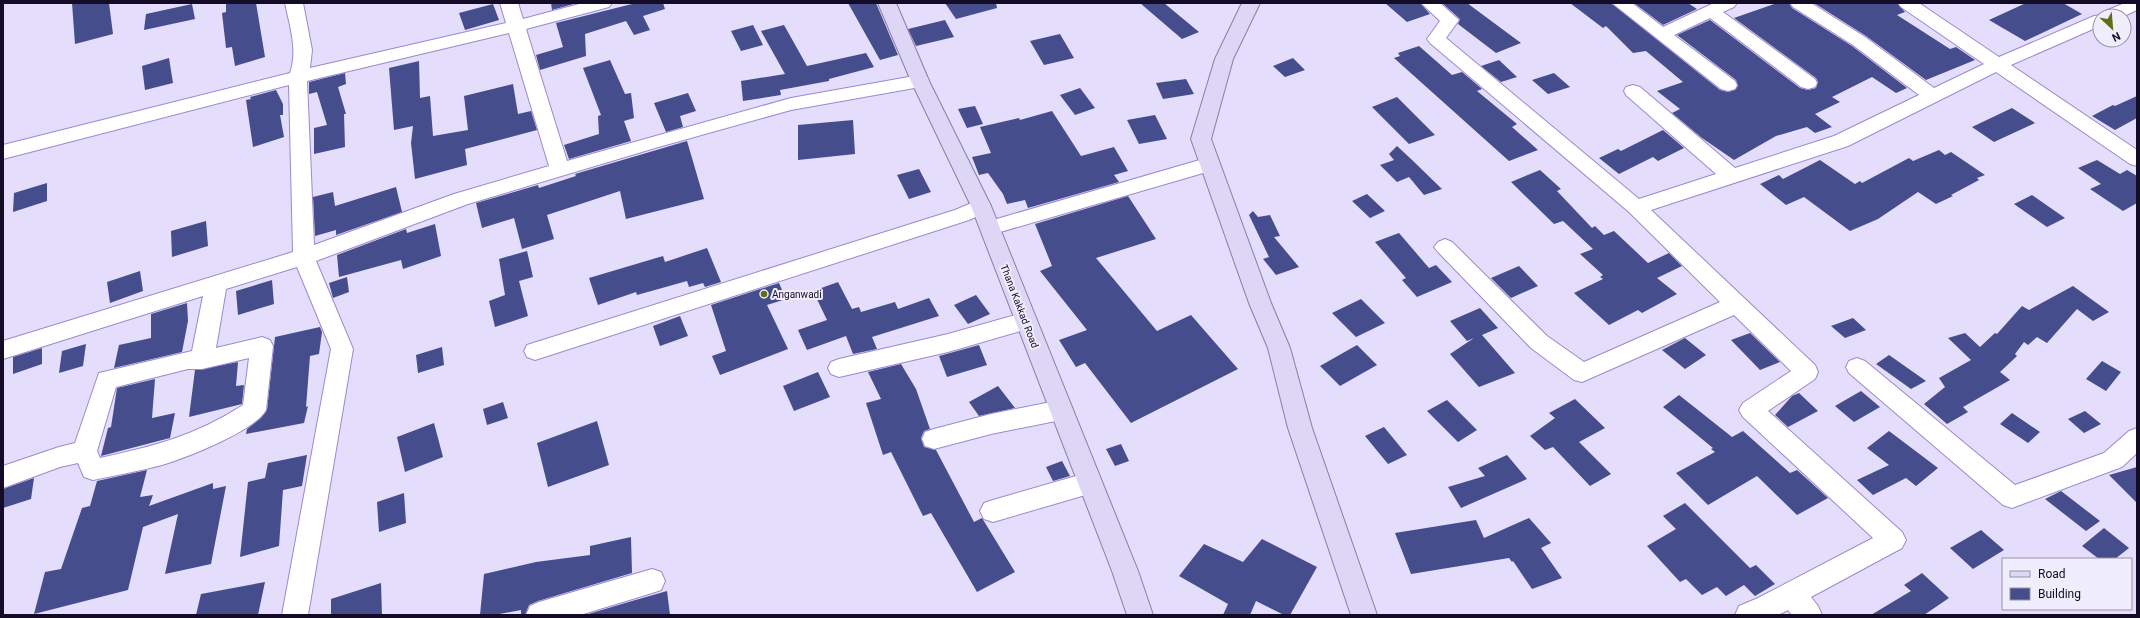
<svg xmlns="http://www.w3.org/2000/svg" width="2140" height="618" viewBox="0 0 2140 618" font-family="Roboto,sans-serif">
  <rect width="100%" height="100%" fill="#e4ddfb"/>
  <path fill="#454d8c" d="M72 3H109L113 34 75 44Z
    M226 3H256L265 57 235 66 232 47 226 48 222 13 226 12Z
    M551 3H577L552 10Z
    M636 3H663L665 9 643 16 650 30 634 35 626 21 585 34 586 56 540 70 536 55 563 47 556 23Z
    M848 3H876L898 55 880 60Z
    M945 3H996L997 8 956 19Z
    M1140 3H1164L1199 32 1182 39Z
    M1385 3H1420L1430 14 1407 22Z
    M1442 3H1467L1521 43 1496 53 1458 24 1460 19Z
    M1570 3H1611L1720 90 1728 92 1735 90 1738 86 1736 80 1677 35 1710 20 1800 88 1808 90 1816 88 1818 82 1816 78 1734 18 1777 3H1789L1792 8 1852 46 1907 88 1896 93 1872 77 1832 97 1840 102 1815 114 1832 127 1815 133 1807 127 1776 136 1734 160 1702 138 1672 113 1680 109 1657 91 1683 82 1646 51 1633 53 1606 26 1603 28Z
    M1634 3H1688L1697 9 1663 25Z
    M1814 3H1897L1905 12 1897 15 1950 49 1956 47 1975 60 1926 80 1866 36Z
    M2026 3H2063L2082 14 2025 41 1989 20Z
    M192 4 195 19 144 30 146 14Z
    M493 4 499 20 465 30 459 13Z
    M945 20 954 37 916 46 908 29Z
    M753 25 763 45 741 51 731 31Z
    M784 25 807 66 866 53 874 67 829 79V81L780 90 781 95 743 101 741 81 785 74 761 31Z
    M1060 34 1074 58 1044 65 1030 41Z
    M1419 46 1452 75 1462 72 1482 89 1477 91 1517 124 1512 127 1538 150 1509 161 1394 58 1400 56 1398 53Z
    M169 58 173 83 145 90 142 66Z
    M1293 58 1305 70 1285 77 1273 66Z
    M610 60 625 94 631 93 634 118 624 121 631 141 569 159 564 145 599 134 598 116 601 115 583 68Z
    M1499 60 1517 77 1501 82 1481 66Z
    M419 61 420 98 430 96 433 136 468 130 464 96 513 84 518 114 531 111 537 130 465 149 467 165 415 179 411 143 413 126 394 130 389 68Z
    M345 73 346 84 338 87 346 114H344L345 147 314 154V128L327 125 317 92 309 94V82Z
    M1554 73 1570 87 1548 94 1532 80Z
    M1186 79 1194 94 1163 99 1156 83Z
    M1080 88 1095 108 1075 115 1060 95Z
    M276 90 283 104V115H280L284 137 253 147 246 100 251 99 250 97 254 96Z
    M688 93 696 111 680 116 683 127 666 132 654 103Z
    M2137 96V118L2115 130 2092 116 2113 105 2115 106Z
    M1397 97 1435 135 1409 144 1372 107Z
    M975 106 983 124 967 128 958 109Z
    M2012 108 2035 123 1994 142 1972 127Z
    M1052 111 1081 156 1114 147 1128 171 1114 175 1119 182 1028 208 1025 200 1007 204 1003 194 988 173 979 175 972 157 991 153 980 127 1019 118 1020 120Z
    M1155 115 1167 139 1139 144 1127 120Z
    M853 120 855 154 798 160V125Z
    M1663 130 1684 148 1658 161 1653 157 1619 174 1599 158 1618 149 1621 151Z
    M687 141 704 199 626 219 620 191 547 215 554 239 522 249 514 218 482 228 476 203 538 185 539 188 576 176 575 174Z
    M1397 146 1411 159 1442 189 1424 195 1409 177 1397 182 1380 165 1394 160 1389 154Z
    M1939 150 1945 155 1951 152 1985 175 1977 178 1979 180 1951 195 1953 196 1936 204 1918 192 1878 219 1850 231 1804 197 1786 205 1760 184 1779 175 1783 179 1820 160 1855 184 1860 181 1862 183 1909 158 1913 161Z
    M2097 160 2120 174 2127 170 2137 176V203L2123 211 2090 189 2101 184 2078 168Z
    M919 169 931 192 909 199 897 175Z
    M1540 170 1561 189 1557 191 1592 228 1595 226 1604 235 1614 231 1648 263 1669 253 1682 266 1657 278 1677 294 1642 313 1638 310 1609 325 1574 293 1603 279 1600 277 1603 275 1580 254 1593 249 1563 221 1554 224 1511 182Z
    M47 183V201L13 212 14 193Z
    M396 187 402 212 336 235V230L315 236 313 197 333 192 335 206Z
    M1367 194 1385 211 1370 218 1352 201Z
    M2032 195 2065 218 2047 227 2014 204Z
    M1128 196 1156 239 1096 258 1157 331 1191 315 1238 369 1131 423 1085 363 1076 367 1059 340 1087 330 1040 271 1052 266 1035 224Z
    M1253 211 1258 217 1270 215 1280 236 1274 237 1299 267 1276 275 1263 259 1269 257 1249 215Z
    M206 221 208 246 172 257 171 231Z
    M435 224 441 256 403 269 401 260 339 277 337 255 406 229 407 233Z
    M1399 233 1429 268 1436 265 1452 282 1417 297 1402 280 1406 278 1375 242Z
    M707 248 721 282 705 287 703 283 689 287 687 281 637 295 636 292 598 305 589 278 663 256 665 262Z
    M527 251 533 277 519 281 528 316 495 327 489 301 505 295 499 259Z
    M1519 266 1538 286 1511 298 1491 278Z
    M140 271 143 291 110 303 107 282Z
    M347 277 349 292 333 298 329 283Z
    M272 280 274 304 238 315 236 291Z
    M838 282 852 309 859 307 861 312 895 302 898 309 929 298 939 316 872 337 877 349 853 354 846 336 807 350 798 330 827 320 813 291Z
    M779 283 786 299 767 305 788 349 720 375 712 356 726 351 711 305Z
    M2073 286 2109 312 2093 321 2077 309 2047 343 2037 337 2028 345 2024 342 2015 354 2017 356 2000 372 2010 380 1963 407 1968 412 1947 424 1924 404 1945 387 1939 378 1971 360 1948 338 1965 333 1980 347 1995 333 1997 334 2022 306 2029 310Z
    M976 295 990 314 968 324 954 305Z
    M1361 299 1385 323 1356 337 1332 313Z
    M187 303 188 321 182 352 114 368 119 345 151 338V314Z
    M1480 308 1498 328 1482 335 1515 373 1479 387 1450 354 1474 338 1467 341 1450 321Z
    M680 316 688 336 660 346 653 326Z
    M1853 318 1866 330 1845 338 1831 326Z
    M320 327 322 332 319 354 310 356 306 407 308 406 304 423 246 434 247 429 260 419 267 410 275 337Z
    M1750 333 1780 362 1760 370 1731 340Z
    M1685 338 1706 355 1685 369 1662 350Z
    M86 344 83 366 59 373 62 351Z
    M979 345 987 365 947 377 939 356Z
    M1357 345 1377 365 1340 386 1320 366Z
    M442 347 444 365 418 373 416 355Z
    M42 348V364L13 374V357Z
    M1889 355 1926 381 1911 389 1876 364Z
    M2102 361 2121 372 2106 391 2086 379Z
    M238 362 236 386 244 385 242 404 189 417 195 370Z
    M901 364 916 389 930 429 924 431 921 438 924 447 936 450 974 522 982 518 1015 572 977 592 931 513 923 516 891 452 883 455 866 403 881 399 868 372Z
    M818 372 830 397 794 411 783 386Z
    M155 379 152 418 175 413 170 438 101 456 108 428 111 427 117 388Z
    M998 386 1015 408 979 416 969 402Z
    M1861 391 1880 407 1854 422 1835 406Z
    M1799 393 1818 411 1788 427 1775 415 1792 396Z
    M1679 395 1732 437 1743 431 1790 473 1797 470 1828 498 1797 515 1757 476 1708 505 1676 473 1715 452 1711 449 1713 448 1663 407Z
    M1575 399 1605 428 1579 442 1611 474 1590 486 1553 447 1545 450 1530 436 1555 418 1549 413Z
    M1447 400 1477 430 1458 442 1427 411Z
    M503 402 508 418 487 425 483 409Z
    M2085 411 2101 424 2084 433 2068 419Z
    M2012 413 2040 432 2028 443 2000 424Z
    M597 421 609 465 548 487 537 443Z
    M434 423 443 457 405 472 397 437Z
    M1384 427 1407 455 1388 464 1365 436Z
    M1889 431 1938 468 1916 486 1906 478 1873 495 1857 480 1889 465 1867 448Z
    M1121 444 1129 461 1115 466 1106 449Z
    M307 455 302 486 283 490 279 546 240 557 248 482 265 478 268 463Z
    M1507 455 1527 479 1461 508 1448 487 1485 476 1478 468Z
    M1062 461 1070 476 1053 481 1046 467Z
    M2137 467V503L2109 475Z
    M147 470 140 497 153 495 149 506 213 483V489L226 486 211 564 165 574 178 514 143 527 128 590 34 614 45 572 61 569 82 508 90 506 97 481Z
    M34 478 31 499 3 508V489Z
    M2061 491 2100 521 2086 531 2045 499Z
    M404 493 406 523 379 532 377 502Z
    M1685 503 1750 568 1756 565 1775 584 1755 596 1744 585 1726 596 1717 587 1702 595 1686 579 1680 582 1647 546 1676 529 1663 516Z
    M1529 518 1551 543 1541 548 1562 578 1532 589 1513 561 1512 562 1509 558 1411 574 1395 533 1476 520 1484 538Z
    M2104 528 2129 548 2115 559H2099L2082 546Z
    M1981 530 2004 550 1973 569 1950 548Z
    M631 537 632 573 538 601 529 605 525 615H521V610L494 615H480L484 574 536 562 590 555V546Z
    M1262 539 1317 567 1290 615H1284L1256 601 1250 615H1223L1228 604 1179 576 1204 544 1243 562Z
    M1922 573 1949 598 1924 615H1871L1911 591 1904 585Z
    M265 582 258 615H196L201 594Z
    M381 583 382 615H331V599Z
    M667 591 670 615H585L632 601Z"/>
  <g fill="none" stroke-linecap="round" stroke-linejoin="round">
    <defs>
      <path id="minor" d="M285 3H303L312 50 310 68 506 23 500 3H518L523 19 583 3H612L609 7 526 29 567 161 791 98 920 75 927 77 929 81 927 85 920 87 791 110 655 148 468 204 316 261 353 349 308 615H282L331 349 297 267 226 289 216 348 262 337 270 340 273 346 266 410C255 431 185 458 162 465 139 471 116 475 93 480L84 477 78 463 60 467 3 488V466L59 447 75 443 99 373 192 351 203 296 3 359V341L293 252 289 85 3 159V145L290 73C298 50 290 27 285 3ZM509 33 549 166 454 194 314 245 307 81ZM249 358 243 405C195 436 154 446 100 458L97 451 116 387 188 369H202Z
        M1421 3H1440L1459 20 1446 38 1639 199 1716 174 1626 95 1624 91 1626 87 1633 85 1640 87 1735 168 1834 136 1919 95 1853 45 1793 7 1790 3H1811L1865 37 1934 88 1984 64 1901 7 1898 3H1919L1999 57 2094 16 2101 15 2103 12 2125 3H2137V10L2124 16H2100V26L2011 65 2137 150V166L2130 164 1996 72 1848 146 1651 210 1815 365 1818 372 1815 379 1768 411 1902 532 1906 540 1902 548 1811 597 1818 606 1822 615H1792L1788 610 1778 615H1735L1739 606 1758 598 1873 538 1743 417 1739 410 1743 403 1791 371 1734 315 1582 382 1574 380 1531 348 1438 252 1434 247 1438 242 1445 239 1452 242 1547 336 1584 362 1720 302 1629 212 1430 43 1427 39 1440 21Z
        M1612 3H1632L1663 27 1714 3H1737L1734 7 1723 12 1815 79 1817 83 1815 87 1808 89 1801 87 1710 18 1674 35 1735 81 1737 85 1735 89 1728 91 1721 89Z
        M1210 157 1217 159 1220 164 1217 169 990 235 983 233 980 228 983 223Z
        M981 199 988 201 991 206 988 211 969 220 535 360 527 357 524 351 527 345 955 210Z
        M1026 312 1034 315 1037 321 1034 327 948 352 839 377 831 374 828 368 831 362 839 359 948 334Z
        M1857 358 1865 361 2015 485 2104 453 2129 431 2137 428V453L2122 467 2012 508 2003 505 1849 373 1846 367 1849 361Z
        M1061 400 1069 403 1073 410 1069 417 1061 420 991 434 934 449 925 446 922 439 925 432 934 429 991 414Z
        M1090 472 1099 475 1102 483 1099 491 993 522 984 519 980 511 984 503 993 500Z
        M652 569 661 572 665 581 661 590 652 593 580 615H526L530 606 539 602Z"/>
      <path id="major" d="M878 3H896L929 81 991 206 1138 571 1153 615H1127L1112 571 971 206 911 81Z
        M1242 3H1260L1233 59 1211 139 1271 303 1290 348 1312 428 1377 615H1351L1288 428 1268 348 1249 303 1191 139 1215 59Z"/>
    </defs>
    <use href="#minor" stroke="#9c89cf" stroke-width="2"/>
    <use href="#major" stroke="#887ea8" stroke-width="2"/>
    <use href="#minor" fill="#fff" fill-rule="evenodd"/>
    <use href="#major" fill="#ddd6f5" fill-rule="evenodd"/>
  </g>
  <circle fill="#636d14" stroke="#f0edfc" stroke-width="1.5" cx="764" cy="294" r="4"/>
  <g text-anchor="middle" stroke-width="4" stroke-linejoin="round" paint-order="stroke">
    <g font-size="10" fill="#140c26" stroke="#f0edfc" text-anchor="start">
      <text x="772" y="298">Anganwadi</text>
    </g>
    <g font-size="10" fill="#140c26" stroke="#f0edfc">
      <text transform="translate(1020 306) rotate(69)" y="4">Thana Kakkad Road</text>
    </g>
  </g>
  <rect width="2140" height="618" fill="none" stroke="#140c26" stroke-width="8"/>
  <rect x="2002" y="558" width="130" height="52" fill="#f0edfc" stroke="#9893a6"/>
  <rect x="2010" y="571" width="20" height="6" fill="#ddd6f5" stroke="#9893a6"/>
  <text x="2038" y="578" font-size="12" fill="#140c26">Road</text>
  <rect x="2010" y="588" width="20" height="12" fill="#454d8c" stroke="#9893a6"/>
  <text x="2038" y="598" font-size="12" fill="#140c26">Building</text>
  <g transform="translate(2112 28) rotate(154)"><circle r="19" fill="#f0edfc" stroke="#9893a6"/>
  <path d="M0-3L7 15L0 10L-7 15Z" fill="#636d14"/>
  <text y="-6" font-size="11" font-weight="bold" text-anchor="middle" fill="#140c26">N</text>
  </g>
</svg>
